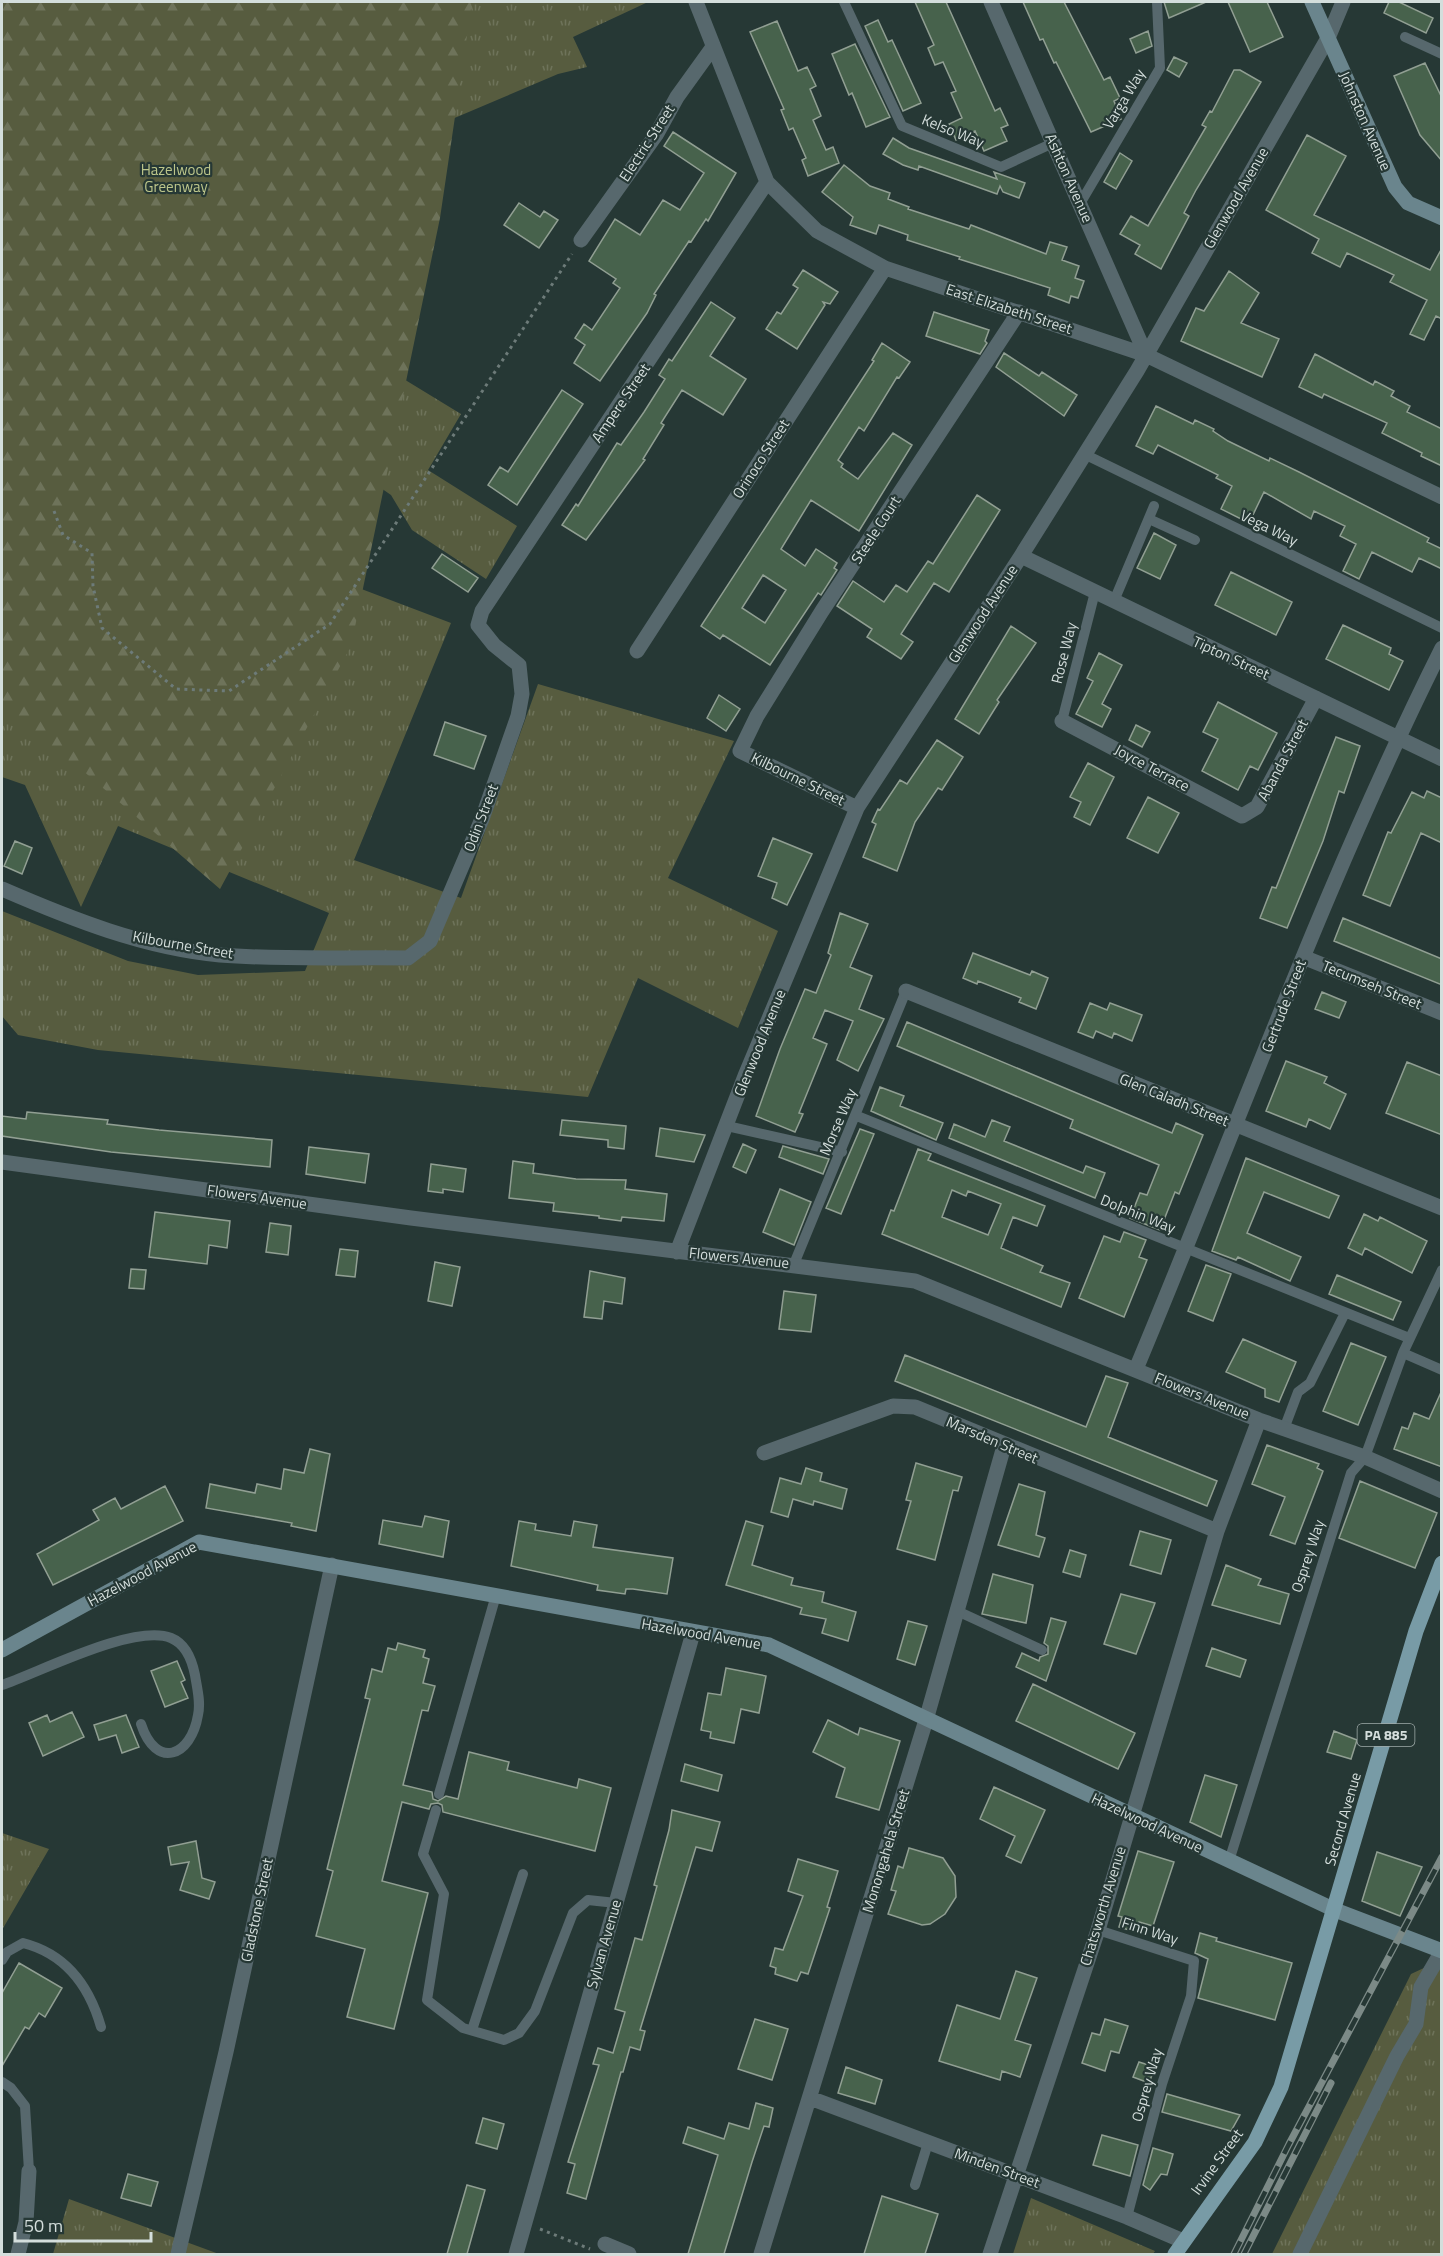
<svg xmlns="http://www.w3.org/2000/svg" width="1443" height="2256" viewBox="0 0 1443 2256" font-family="'Titillium Web',sans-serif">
  <defs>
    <pattern id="grass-tufts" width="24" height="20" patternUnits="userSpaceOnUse" patternTransform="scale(1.5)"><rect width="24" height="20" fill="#575c3f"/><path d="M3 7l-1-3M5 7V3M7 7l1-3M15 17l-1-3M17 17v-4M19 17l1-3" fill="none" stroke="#6e735a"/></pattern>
    <pattern id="forest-firs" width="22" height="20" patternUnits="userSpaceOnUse" patternTransform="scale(1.5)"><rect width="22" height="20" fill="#575c3f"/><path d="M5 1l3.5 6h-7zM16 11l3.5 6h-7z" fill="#6e735a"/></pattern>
  </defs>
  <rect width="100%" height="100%" fill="#263835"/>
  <path fill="url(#grass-tufts)" d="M2 2H648L573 37 587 67 558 74 379 150 307 320 461 414 428 470 517 526 486 579 412 530 391 495 275 415 224 537 451 623 354 860 461 898 538 684 734 741 668 878 778 931 738 1028 638 978 588 1097 98 1050 18 1035 2 1016V911L128 961 198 975 305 971 329 913 118 826 81 907 25 785 2 777Z
    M2 1833 49 1849 2 1930Z
    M1441 1960V2254H1272L1411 1974Z
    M1031 2198 1155 2251 1153 2254H1013Z
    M69 2199 219 2254H53Z"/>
  <path fill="url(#forest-firs)" d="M2 2H472L440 218 351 646 220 889 81 769 2 717Z"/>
  <path fill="#47624c" stroke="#919f93" stroke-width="1.5" fill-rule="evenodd" d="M915 2H946L995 111 1000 108 1008 125 1001 128 1007 141 984 151 975 131 956 140 949 124 962 118 951 93 956 91 943 62 935 65 928 48 934 45Z
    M1023 2H1064L1104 80 1110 77 1120 98 1114 101 1121 119 1091 132 1056 62 1054 63 1043 39 1040 40Z
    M1164 2H1206L1169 18Z
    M1228 2H1267L1283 37 1250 52Z
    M1389 2H1399L1433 18 1426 33 1384 13Z
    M878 20 888 42 892 40 921 103 903 111 865 26Z
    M777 21 798 71 807 67 816 86 810 89 821 116 813 120 826 150 833 147 839 163 808 176 802 160 806 158 793 128 789 130 781 110 784 109 750 32Z
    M1148 31 1152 46 1136 53 1130 39Z
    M855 44 890 117 866 127 852 93 849 95 832 54Z
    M1174 57 1187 63 1179 77 1167 70Z
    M1425 63 1442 98V161L1420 135 1394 76Z
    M1234 70H1240L1261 82 1196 190 1184 213 1189 216 1161 269 1135 254 1140 245 1120 234 1131 216 1148 226 1206 127 1202 125 1210 111 1212 112Z
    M673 132 736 173 708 221 706 219 691 242 689 241 654 294 656 295 647 313 600 381 574 363 585 345 575 338 584 324 592 330 620 288 613 283 616 279 589 261 615 219 640 235 663 200 680 210 704 173 664 146Z
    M1307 135 1346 156 1314 215 1430 270 1442 248V319L1436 316 1424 340 1410 334 1427 300 1390 282 1394 275 1347 253 1340 267 1312 253 1319 239 1266 210Z
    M893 138 909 148 997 179 994 172 1025 183 1019 198 1003 192 1000 186 997 194 919 166 918 170 903 165 883 154Z
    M1120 153 1132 161 1116 189 1104 182Z
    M844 165 870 186 890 193 888 199 909 207 908 209 969 229 971 225 1046 254 1050 242 1067 247 1062 260 1079 266 1075 278 1084 281 1078 298 1071 296 1069 303 1048 295 1050 288 959 259 960 257 907 240 908 235 879 225 876 234 850 225 853 217 822 192Z
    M519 203 540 217 544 211 558 220 539 248 504 225Z
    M803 270 838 292 830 304 823 302 825 305 797 349 766 329 777 312 781 314 798 288 793 285Z
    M1229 271 1259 293 1241 323 1279 339 1262 377 1181 341 1196 308 1204 311Z
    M711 302 735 318 710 356 746 379 723 415 682 390 661 423 664 425 643 459 645 460 586 540 562 525 576 504 578 506 617 443 621 445 644 412 665 379 659 375 669 359 672 361Z
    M934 312 989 330 985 341 987 343 980 354 926 336Z
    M882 343 910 362 899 378 897 377 864 431 859 427 838 460 843 464 841 467 858 479 893 433 912 445 859 531 811 500 781 549 805 566 816 549 837 563 834 568 837 570 821 595 818 593 770 665 723 635 720 639 701 626 874 361 872 360ZM763 575 786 590 765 623 742 608Z
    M1004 353 1039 376 1042 372 1077 395 1064 416 996 367Z
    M1315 354 1373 385 1375 381 1394 391 1391 396 1410 406 1407 412 1442 429V466L1421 456 1422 453 1382 433 1387 423 1324 394 1322 398 1299 387Z
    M562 390 583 404 517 505 488 485 500 467 508 472Z
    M1156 406 1193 424 1195 420 1214 429 1213 431 1228 441 1269 461 1270 458 1299 472 1429 538 1427 542 1442 549V569L1419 558 1412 572 1372 552 1359 579 1343 571 1356 544 1340 536 1345 526 1314 511 1311 519 1264 492 1249 523 1221 509 1232 486 1216 478 1218 475 1158 445 1153 454 1136 446Z
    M977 495 1000 510 949 592 934 583 901 634 913 642 901 659 867 637 872 629 837 606 853 581 884 602 896 585 907 592 928 561 933 564Z
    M1154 533 1176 545 1160 579 1137 568Z
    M442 554 478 578 468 592 432 568Z
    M1231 572 1292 602 1276 635 1215 605Z
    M1343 625 1391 648 1389 654 1403 661 1389 690 1326 659Z
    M1011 626 1036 643 997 700 999 702 979 734 955 719Z
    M1099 653 1122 665 1102 704 1111 709 1102 727 1076 714 1093 681 1087 678Z
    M719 695 740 709 726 731 707 718Z
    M1218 702 1277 733 1258 770 1250 766 1238 790 1202 771 1218 739 1203 732Z
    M445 722 486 736 474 769 434 755Z
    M1136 725 1150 732 1142 747 1129 740Z
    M1336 737 1360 746 1344 793 1339 791 1323 841 1287 928 1260 918 1272 887 1276 888Z
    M937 740 963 757 942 790 938 788 915 822 897 871 863 857 876 824 872 822 878 809 880 810 900 780 907 784Z
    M1088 763 1114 777 1090 825 1074 817 1081 802 1070 797Z
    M1427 791 1442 798V843L1421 833 1390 906 1363 895 1388 832 1391 833 1412 792 1424 798Z
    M1148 797 1179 813 1158 853 1127 838Z
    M773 838 812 854 787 905 772 898 777 883 758 876Z
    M15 841 32 848 22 874 4 866Z
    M840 913 868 924 850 967 872 976 859 1009 884 1019 858 1071 837 1060 853 1021 825 1010 813 1038 827 1044 799 1113 803 1114 795 1132 756 1116 780 1049 805 989 816 993 831 955 828 953Z
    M1343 918 1442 959V985L1334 941Z
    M973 953 1030 975 1032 971 1048 978 1036 1009 1019 1002 1021 998 978 981 977 984 963 978Z
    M1322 992 1346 1002 1339 1018 1315 1009Z
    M1090 1003 1107 1010 1110 1003 1142 1015 1132 1041 1114 1033 1112 1038 1096 1031 1093 1038 1078 1032Z
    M907 1022 1172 1133 1176 1123 1203 1135 1179 1194 1175 1192 1160 1230 1130 1218 1140 1193 1147 1195 1159 1165 1070 1128 1073 1120 897 1046Z
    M1286 1061 1327 1077 1324 1083 1346 1094 1330 1129 1309 1119 1306 1127 1266 1111Z
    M1407 1062 1442 1076V1135L1386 1113Z
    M880 1087 904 1096 900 1106 943 1123 936 1140 871 1111Z
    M27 1112 108 1120 107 1124 159 1130 272 1140 270 1167 111 1152 2 1136V1116L26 1119Z
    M562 1120 626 1126 624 1149 608 1147V1140L560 1135Z
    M992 1120 1010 1127 1004 1141 1083 1173 1086 1166 1105 1173 1095 1198 949 1138 954 1124 985 1137Z
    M660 1128 705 1135 694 1162 656 1156Z
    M860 1129 874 1134 841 1214 826 1208Z
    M743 1144 756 1150 746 1173 733 1167Z
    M783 1146 829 1159 823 1174 779 1157Z
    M309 1147 369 1154 365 1183 306 1174Z
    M918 1149 931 1154 928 1160 1045 1206 1037 1226 1013 1217 1001 1248 1043 1266 1040 1272 1070 1283 1061 1307 882 1234 891 1210 894 1211ZM952 1190 966 1196 968 1191 1001 1204 988 1235 942 1217Z
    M1246 1158 1339 1196 1329 1218 1264 1192 1247 1233 1301 1257 1290 1281 1238 1257 1236 1260 1212 1251Z
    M513 1161 534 1164 533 1173 576 1179 626 1180 625 1189 667 1194 664 1221 622 1217 621 1221 599 1218V1216L553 1211 554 1203 509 1198Z
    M431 1164 466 1169 463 1192 443 1189V1193L428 1191Z
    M780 1189 811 1202 794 1245 763 1232Z
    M155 1212 230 1221 227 1248 209 1245 207 1264 149 1257Z
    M1364 1214 1378 1221 1380 1217 1427 1241 1412 1273 1365 1248 1362 1255 1348 1248Z
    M270 1223 291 1226 288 1255 266 1252Z
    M1124 1232 1146 1240 1139 1257 1147 1260 1124 1317 1079 1298 1104 1236 1120 1242Z
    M340 1249 358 1251 355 1277 336 1275Z
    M435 1262 460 1267 452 1306 428 1301Z
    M1206 1265 1231 1274 1213 1321 1188 1311Z
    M131 1269 146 1270 144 1289 129 1288Z
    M590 1271 625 1278 622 1304 604 1301 602 1319 584 1317Z
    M1337 1275 1401 1302 1393 1320 1329 1294Z
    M784 1291 816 1295 811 1332 779 1329Z
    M1243 1339 1296 1362 1279 1402 1265 1397V1389L1226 1372Z
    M1351 1343 1386 1357 1358 1425 1323 1411Z
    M905 1355 1086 1427 1106 1376 1128 1383 1108 1437 1217 1481 1207 1506 895 1381Z
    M1442 1390V1467L1394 1449 1402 1427 1408 1429 1414 1413 1429 1419Z
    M1267 1445 1319 1464 1317 1468 1323 1471 1295 1544 1270 1535 1285 1497 1252 1484Z
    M310 1449 330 1454 316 1531 291 1526 292 1523 206 1508 210 1484 255 1493 257 1484 281 1489 284 1469 304 1473Z
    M916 1463 962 1477 958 1491 953 1490 935 1560 897 1549 911 1501 906 1500Z
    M806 1468 822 1473 820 1481 847 1489 842 1509 814 1501 813 1505 793 1499 788 1517 771 1512 780 1478 801 1484Z
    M1360 1481 1437 1513 1415 1568 1339 1538Z
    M1019 1484 1045 1492 1036 1535 1045 1538 1039 1557 998 1545Z
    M165 1486 183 1521 53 1585 37 1554 99 1520 93 1510 115 1498 121 1509Z
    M425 1516 449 1521 443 1557 379 1544 383 1520 422 1527Z
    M519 1521 536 1524 535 1530 571 1536 574 1521 597 1525 593 1547 673 1558 667 1594 633 1589H626L625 1594 597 1590 598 1585 511 1566Z
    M746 1521 763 1526 752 1565 793 1578 791 1585 824 1592 822 1602 856 1612 848 1641 822 1633 826 1619 800 1614 802 1608 726 1585Z
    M1140 1531 1171 1540 1161 1574 1130 1565Z
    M1070 1550 1086 1555 1080 1577 1063 1572Z
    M1226 1565 1261 1579 1258 1585 1289 1594 1280 1624 1212 1605Z
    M993 1574 1033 1585 1026 1623 982 1614Z
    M1121 1594 1155 1603 1136 1654 1104 1644Z
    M1051 1618 1066 1622 1046 1681 1016 1667 1022 1653 1039 1661 1040 1657 1048 1654V1646L1044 1643Z
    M908 1621 927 1626 915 1665 897 1659Z
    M398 1643 425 1650 423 1657 429 1659 423 1683 435 1686 428 1711 422 1710 403 1785 432 1792 433 1799 438 1801 446 1796 458 1799 469 1752 509 1762 507 1770 577 1788 579 1779 611 1788 595 1851 443 1812 442 1805 438 1803 431 1804 429 1809 402 1802 382 1881 428 1893 394 2029 347 2017 365 1949 316 1936 333 1871 327 1869 370 1699 365 1698 372 1669 382 1672 388 1648 396 1650Z
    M1212 1648 1246 1660 1240 1677 1206 1666Z
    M177 1661 185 1680 181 1682 188 1698 165 1707 151 1671Z
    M726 1668 766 1676 759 1713 741 1709 734 1743 710 1738 711 1732 701 1730 708 1693 721 1695Z
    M1033 1684 1135 1733 1118 1769 1016 1721Z
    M72 1712 84 1737 43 1756 29 1723 47 1715 50 1722Z
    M126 1715 139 1747 122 1753 116 1735 99 1740 94 1725Z
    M828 1720 858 1735 860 1728 900 1741 879 1810 836 1797 845 1768 813 1752Z
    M1334 1731 1357 1740 1351 1759 1327 1752Z
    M685 1764 722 1775 718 1791 681 1781Z
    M1205 1775 1237 1785 1221 1837 1190 1822Z
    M994 1787 1045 1810 1021 1863 1006 1856 1015 1836 980 1819Z
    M672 1810 720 1822 712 1851 696 1847 640 2030 645 2031 640 2050 630 2047 623 2072H621L586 2199 567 2193 575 2164 568 2162 599 2065 593 2064 598 2048 613 2053 625 2012 615 2009 635 1938 642 1940 657 1886 654 1885 669 1830Z
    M196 1841 202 1878 215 1882 209 1899 180 1890 189 1862 171 1865 168 1847Z
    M909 1848 943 1858 955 1876 956 1897 945 1914 930 1924 922 1925 888 1914 896 1891 891 1890 898 1866 903 1868Z
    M1138 1851 1174 1862 1153 1926 1139 1922 1136 1932 1119 1927 1122 1917 1118 1916Z
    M1377 1852 1422 1867 1400 1916 1362 1901Z
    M798 1859 838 1871 827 1907 830 1908 808 1974 801 1972 797 1981 775 1974 776 1968 770 1966 775 1948 783 1950 803 1896 788 1891Z
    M1200 1933 1217 1938 1216 1941 1292 1963 1275 2020 1198 1998 1208 1959 1195 1953Z
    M19 1963 62 1988 45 2017 39 2013 29 2029 25 2027 2 2066V1993Z
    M1016 1971 1037 1978 1015 2040 1031 2045 1020 2077 1002 2071 1000 2080 939 2061 957 2005 1000 2019Z
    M755 2019 788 2029 772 2080 738 2069Z
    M1105 2019 1128 2026 1119 2053 1111 2051 1105 2071 1082 2063 1092 2033 1100 2035Z
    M1139 2062 1155 2067 1149 2083 1133 2077Z
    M846 2067 882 2080 875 2104 838 2093Z
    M1167 2094 1240 2115 1231 2131 1162 2112Z
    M756 2103 773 2108 769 2127 764 2126 752 2162 724 2254H688L718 2155 683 2143 688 2127 724 2139 729 2123 749 2129Z
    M483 2118 504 2124 497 2149 476 2143Z
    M1102 2135 1138 2145 1130 2176 1093 2165Z
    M1153 2148 1173 2154 1167 2175 1161 2174 1150 2190 1143 2185Z
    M128 2174 158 2182 151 2206 121 2198Z
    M467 2185 485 2190 467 2254H447Z
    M882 2196 938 2214 925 2254H864Z"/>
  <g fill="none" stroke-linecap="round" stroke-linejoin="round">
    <path stroke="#6d7b79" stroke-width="3" stroke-dasharray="3 4.5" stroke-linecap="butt" d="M54 511 63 535 92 553 93 586 102 628 176 689 229 691 330 624 572 254
      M540 2229 590 2249"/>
    <path stroke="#57686d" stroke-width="10" d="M844 2 902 126 1001 167 1053 143
      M1405 37 1442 54
      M1081 202 1160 68 1157 2
      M1084 454 1442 628
      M1149 519 1195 540
      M1114 601 1154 506
      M1062 721 1095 592
      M857 1116 1409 1338
      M727 1126 842 1152
      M794 1264 906 991
      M1403 1353 1442 1370
      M1284 1429 1298 1392 1310 1383 1345 1313
      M955 1610 1042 1650
      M2 1685C38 1673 134 1623 171 1638 186 1644 192 1660 195 1675 197 1688 201 1702 198 1715 191 1757 156 1770 141 1724
      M439 1794 496 1595
      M436 1810 423 1854 444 1894 427 2000 463 2028 504 2040 519 2033 535 2011 573 1913 588 1900 616 1903
      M1229 1861 1351 1473 1365 1457 1403 1353 1442 1270
      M1098 1930 1194 1961 1191 1996 1162 2084 1127 2217
      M2 1960 7 1952 23 1943C66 1954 89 1985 101 2027
      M472 2030 523 1874
      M2 2082 11 2088 25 2106 29 2171
      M915 2185 928 2143"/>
    <path stroke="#57686d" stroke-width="15" d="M696 2 767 182 817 231 885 268 1146 355 1442 497
      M991 2 1146 355
      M581 240 656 135 677 97 713 47
      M1021 556 1442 759
      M637 651 885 268
      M1062 721 1242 816 1257 807 1316 698
      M857 808 740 751 757 716 822 611 1019 312
      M2 889C71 919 144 948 220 955 282 960 346 957 408 958L430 941 482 819 518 716 522 694 519 665 494 645 478 625 482 611 767 182
      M1303 957 1442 1013
      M906 991 1442 1208
      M2 1162 411 1218 915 1281 1259 1420 1365 1457 1442 1491
      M677 1252 745 1076 857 808 1021 556 1137 371 1328 38 1343 2
      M1136 1369C1237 1128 1325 882 1442 648
      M764 1453 893 1406 915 1407 1217 1531
      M810 2098 1127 2217 1183 2241
      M605 2244 629 2254
      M18 2254 26 2222 29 2171
      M178 2254 226 2052 332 1565
      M516 2254 693 1633
      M761 2254 926 1720 1004 1446
      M990 2254 1098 1930 1217 1531 1259 1420
      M1300 2254 1397 2056 1416 2024 1421 1987 1442 1951"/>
    <path stroke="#6a858d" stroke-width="15" d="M1312 2 1395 187 1408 203 1442 218
      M2 1650 199 1542 769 1645 1335 1910 1442 1951"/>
    <path stroke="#789ba6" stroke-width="15" d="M1175 2254 1255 2142 1281 2087 1416 1631 1442 1563"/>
    <defs>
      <path id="rail" d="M1234 2254 1289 2144 1442 1857
        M1244 2254 1331 2083"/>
    </defs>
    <use href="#rail" stroke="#7c8a87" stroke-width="7"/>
    <use href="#rail" stroke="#263835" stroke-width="4.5" stroke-dasharray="14" stroke-linecap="butt"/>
  </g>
  <g text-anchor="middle" stroke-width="4.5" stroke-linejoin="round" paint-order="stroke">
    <rect fill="#263835" stroke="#a0acaa" stroke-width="1.5" x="1357.5" y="1724" width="57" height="22" rx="4.5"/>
    <g font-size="14" font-weight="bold" fill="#d4dedc">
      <text x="1386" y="1740">PA 885</text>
    </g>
    <g font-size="15" fill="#d4dedc" stroke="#263835">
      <text transform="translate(1124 99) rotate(-59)" y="5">Varga Way</text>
      <text transform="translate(1365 121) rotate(66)" y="5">Johnston Avenue</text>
      <text transform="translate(953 131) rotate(22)" y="5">Kelso Way</text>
      <text transform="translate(647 143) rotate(-57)" y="5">Electric Street</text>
      <text transform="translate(1069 178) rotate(66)" y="5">Ashton Avenue</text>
      <text transform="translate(1236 198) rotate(-60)" y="5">Glenwood Avenue</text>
      <text transform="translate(1009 309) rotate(18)" y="5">East Elizabeth Street</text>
      <text transform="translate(621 403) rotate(-56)" y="5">Ampere Street</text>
      <text transform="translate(761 459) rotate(-57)" y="5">Orinoco Street</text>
      <text transform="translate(1269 528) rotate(26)" y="5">Vega Way</text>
      <text transform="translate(876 530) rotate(-57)" y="5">Steele Court</text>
      <text transform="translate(983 614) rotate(-57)" y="5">Glenwood Avenue</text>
      <text transform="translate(1064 653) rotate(-76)" y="5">Rose Way</text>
      <text transform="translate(1231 658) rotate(25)" y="5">Tipton Street</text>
      <text transform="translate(1283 760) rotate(-62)" y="5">Abanda Street</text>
      <text transform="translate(1152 768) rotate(28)" y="5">Joyce Terrace</text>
      <text transform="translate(798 779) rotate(26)" y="5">Kilbourne Street</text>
      <text transform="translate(481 818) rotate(-69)" y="5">Odin Street</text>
      <text transform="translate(183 945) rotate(10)" y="5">Kilbourne Street</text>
      <text transform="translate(1372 985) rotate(22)" y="5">Tecumseh Street</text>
      <text transform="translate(1284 1006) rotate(-69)" y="5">Gertrude Street</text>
      <text transform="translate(760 1043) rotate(-68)" y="5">Glenwood Avenue</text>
      <text transform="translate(1174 1100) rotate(22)" y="5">Glen Caladh Street</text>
      <text transform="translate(838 1122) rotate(-67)" y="5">Morse Way</text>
      <text transform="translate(257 1197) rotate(8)" y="5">Flowers Avenue</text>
      <text transform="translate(1138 1214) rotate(22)" y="5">Dolphin Way</text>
      <text transform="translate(739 1258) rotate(6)" y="5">Flowers Avenue</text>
      <text transform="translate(1202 1396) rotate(22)" y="5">Flowers Avenue</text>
      <text transform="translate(992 1440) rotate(23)" y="5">Marsden Street</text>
      <text transform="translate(1308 1556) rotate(-72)" y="5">Osprey Way</text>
      <text transform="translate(142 1574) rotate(-28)" y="5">Hazelwood Avenue</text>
      <text transform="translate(701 1634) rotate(10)" y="5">Hazelwood Avenue</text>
      <text transform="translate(1343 1819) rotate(-74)" y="5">Second Avenue</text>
      <text transform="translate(1147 1823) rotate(25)" y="5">Hazelwood Avenue</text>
      <text transform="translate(886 1851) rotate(-73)" y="5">Monongahela Street</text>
      <text transform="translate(1103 1906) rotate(-73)" y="5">Chatsworth Avenue</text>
      <text transform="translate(257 1910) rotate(-78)" y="5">Gladstone Street</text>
      <text transform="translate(1150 1931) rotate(18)" y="5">Finn Way</text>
      <text transform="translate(604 1944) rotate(-74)" y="5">Sylvan Avenue</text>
      <text transform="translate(1147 2085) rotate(-74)" y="5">Osprey Way</text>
      <text transform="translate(1217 2162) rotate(-54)" y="5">Irvine Street</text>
      <text transform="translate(997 2168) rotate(20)" y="5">Minden Street</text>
    </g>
    <g font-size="15" fill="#bdc68b" stroke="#263835">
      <text x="176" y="175">Hazelwood<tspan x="176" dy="17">Greenway</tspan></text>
    </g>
  </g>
  <rect width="1443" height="2256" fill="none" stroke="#d4dedc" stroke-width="6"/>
  <path d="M15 2232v9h136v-9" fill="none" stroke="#d4dedc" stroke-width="3"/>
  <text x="24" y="2232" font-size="18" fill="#d4dedc" stroke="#263835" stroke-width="4.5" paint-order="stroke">50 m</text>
</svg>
